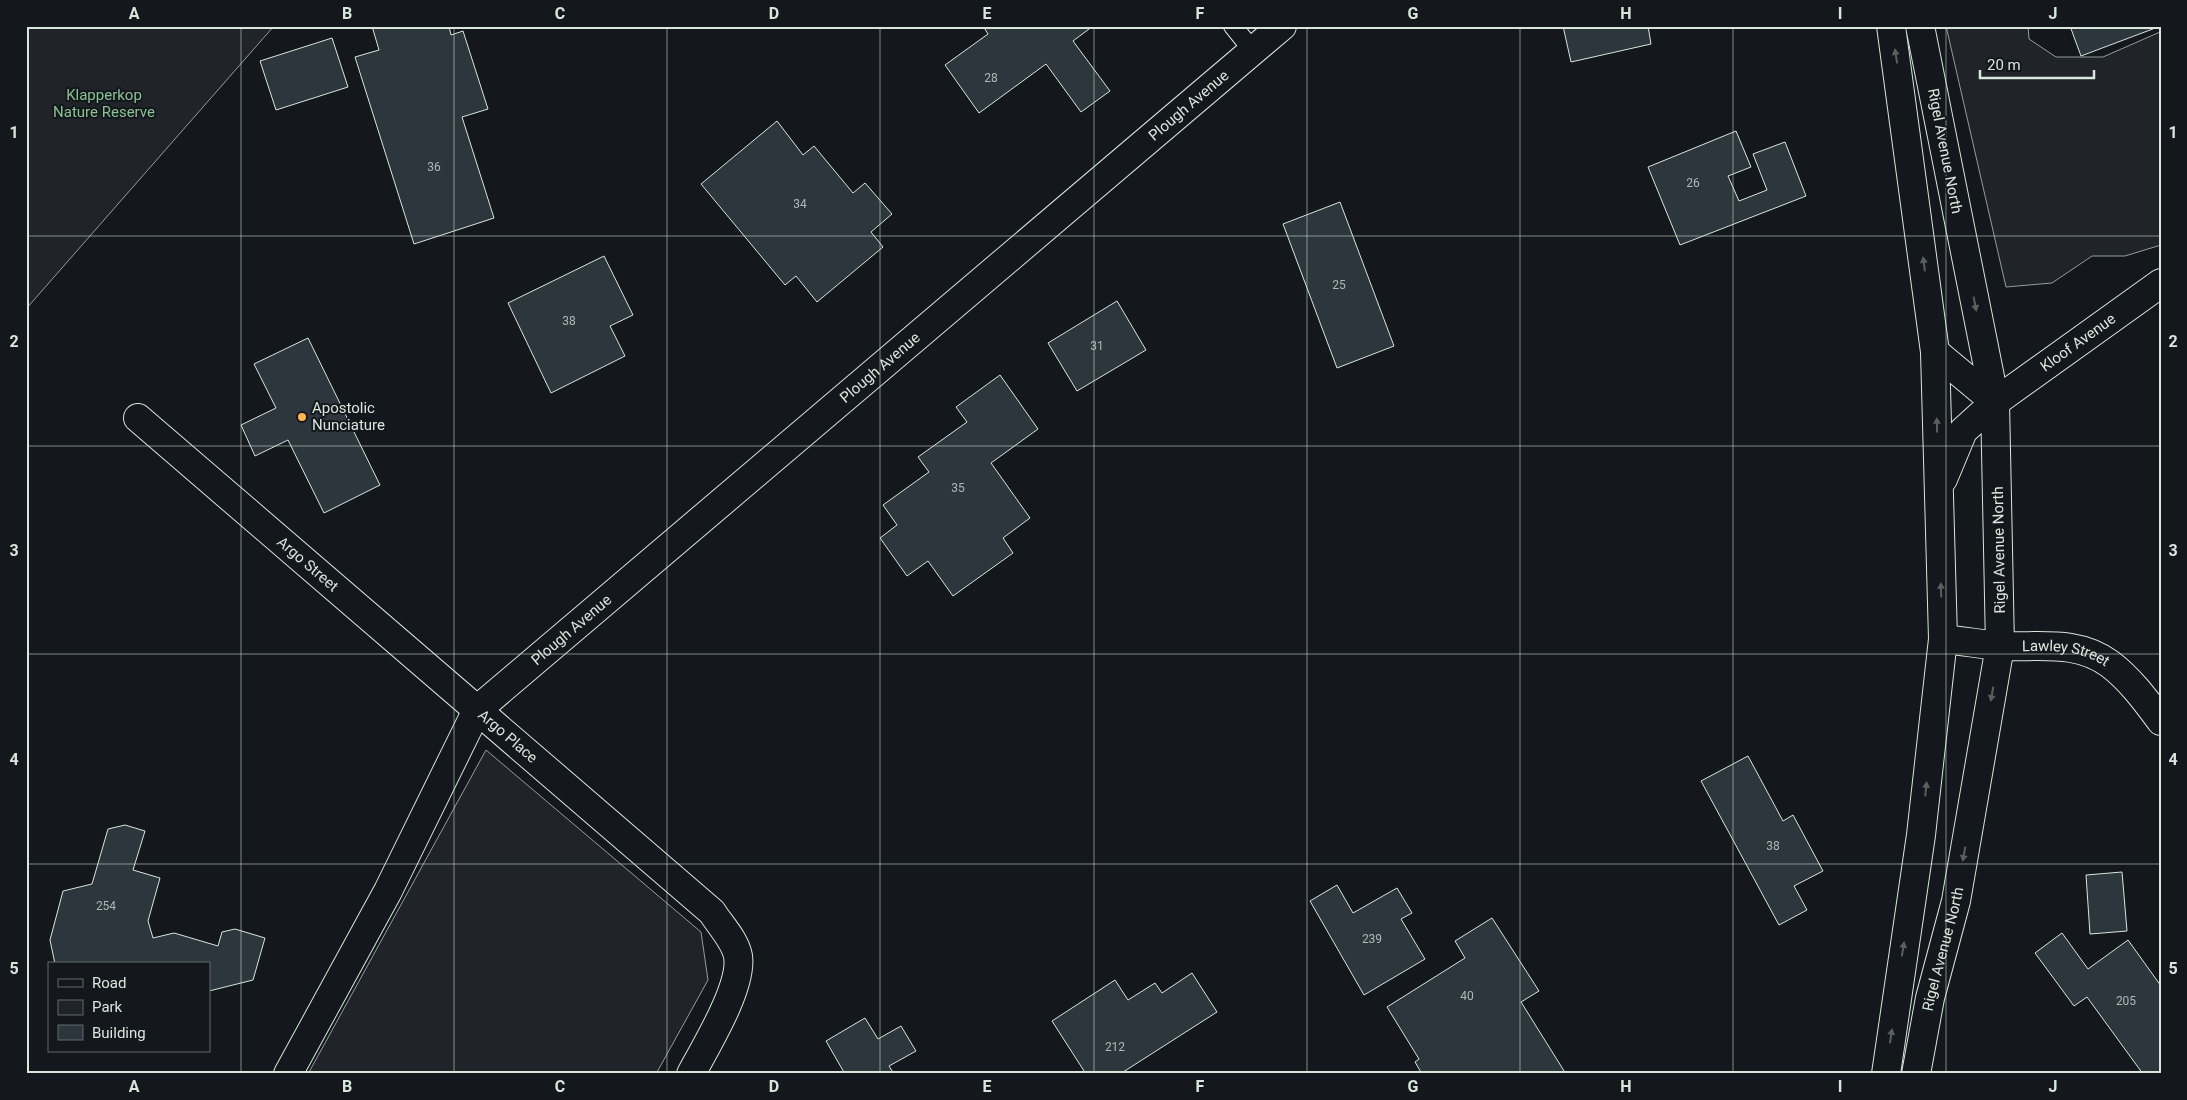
<svg xmlns="http://www.w3.org/2000/svg" width="2187" height="1100" viewBox="0 0 2187 1100" font-family="Roboto,sans-serif">
  <rect width="100%" height="100%" fill="#14181c"/>
  <path fill="#202428" stroke="#939e99" d="M26 26H274L26 309Z
    M1946 26H2028L2029 39 2056 57H2103L2160 32 2161 26V245L2125 256H2092L2052 283 2006 287Z
    M486 750 701 932 708 980 656 1074H308Z"/>
  <path fill="#2c363c" stroke="#d8e6dc" d="M372 26H449L451 35 463 31 488 109 462 117 494 218 414 244 355 57 379 50Z
    M983 26H1093L1073 41 1110 91 1081 112 1046 64 979 113 945 65 988 34Z
    M1563 26H1648L1651 44 1571 62Z
    M2070 26H2158V27L2081 56Z
    M332 38 348 87 276 110 260 61Z
    M777 121 803 155 814 146 853 193 865 183 892 214 871 232 883 247 817 302 796 276 785 285 701 184Z
    M1736 131 1751 167 1728 176 1739 201 1767 190 1753 154 1785 142 1806 196 1680 245 1648 167Z
    M1340 202 1394 346 1337 368 1283 224Z
    M604 256 633 315 610 326 625 356 551 393 508 303Z
    M1117 301 1146 350 1077 391 1048 343Z
    M308 338 380 485 324 513 288 440 255 456 241 425 276 408 254 364Z
    M1000 375 1038 429 991 463 1030 518 1003 538 1013 553 953 596 928 561 907 576 880 538 897 525 883 505 929 472 918 457 967 422 956 407Z
    M1748 756 1783 821 1793 815 1823 871 1794 886 1807 910 1779 925 1701 781Z
    M125 825 145 831 133 870 160 878 148 921 153 938 174 933 218 946 222 932 235 929 265 938 253 980 209 991V964H55L50 940 63 891 92 884 108 829Z
    M2122 872 2127 931 2090 934 2086 875Z
    M1337 885 1353 913 1397 888 1412 913 1401 919 1425 959 1364 995 1310 901Z
    M1492 918 1539 991 1521 1002 1566 1074H1422L1415 1062 1419 1059 1387 1007 1465 958 1455 941Z
    M2062 933 2088 969 2128 940 2161 986V1074H2143L2087 997 2074 1006 2035 953Z
    M1192 973 1217 1012 1120 1074H1086L1052 1021 1115 980 1128 1000 1155 983 1162 993Z
    M865 1018 878 1039 901 1026 916 1051 889 1066 894 1074H845L826 1041Z"/>
  <g fill="none" stroke-linecap="round" stroke-linejoin="round">
    <defs>
      <path id="lane" d="M1233 26 1253 51"/>
      <g id="street">
        <path id="s1" d="M1995 402 2161 283"/>
        <path id="s2" d="M138 418 712 912C720 925 735 940 738 956 743 986 706 1046 691 1074"/>
        <path id="s3" d="M1943 639C1962 641 1981 644 2000 646 2038 648 2076 639 2110 664 2131 680 2146 701 2161 721"/>
        <path id="s4" d="M288 1074 388 891 477 710 1282 26"/>
      </g>
      <g id="secondary">
        <path d="M1935 352 1995 402 1963 431 1943 479"/>
        <path d="M1886 1074 1921 835 1943 639 1935 352 1891 26"/>
        <path id="s5" d="M1916 1074 1930 998 1956 901 2000 646 1995 402 1920 26"/>
      </g>
    </defs>
    <use href="#lane" stroke="#d8e6dc" stroke-width="20"/>
    <use href="#street" stroke="#d8e6dc" stroke-width="30"/>
    <use href="#secondary" stroke="#d8e6dc" stroke-width="30"/>
    <use href="#lane" stroke="#14181c" stroke-width="18"/>
    <use href="#street" stroke="#14181c" stroke-width="28"/>
    <use href="#secondary" stroke="#14181c" stroke-width="28"/>
  </g>
  <defs><path id="oneway-solid" d="M-6-.8H1V-3.2L6.5 0L1 3.2V.8H-6Z" transform="scale(1.25)"/></defs>
  <g fill="#59605f">
    <use href="#oneway-solid" transform="translate(1896 56) rotate(-99)"/>
    <use href="#oneway-solid" transform="translate(1924 264) rotate(-97)"/>
    <use href="#oneway-solid" transform="translate(1975 304) rotate(79)"/>
    <use href="#oneway-solid" transform="translate(1937 425) rotate(-91)"/>
    <use href="#oneway-solid" transform="translate(1941 590) rotate(-92)"/>
    <use href="#oneway-solid" transform="translate(1992 694) rotate(100)"/>
    <use href="#oneway-solid" transform="translate(1926 789) rotate(-84)"/>
    <use href="#oneway-solid" transform="translate(1964 854) rotate(100)"/>
    <use href="#oneway-solid" transform="translate(1903 949) rotate(-81)"/>
    <use href="#oneway-solid" transform="translate(1891 1036) rotate(-82)"/>
  </g>
  <path fill="none" stroke="#d8e6dc" stroke-width="1" stroke-opacity="0.55" d="M241 26V1074M454 26V1074M667 26V1074M880 26V1074M1094 26V1074M1307 26V1074M1520 26V1074M1733 26V1074M1946 26V1074M26 236H2161M26 446H2161M26 654H2161M26 864H2161"/>
  <circle fill="#ffb74d" stroke="#14181c" stroke-width="2" cx="302" cy="417" r="5"/>
  <g text-anchor="middle" stroke-width="4" stroke-linejoin="round" paint-order="stroke">
    <g font-size="12" fill="#adbab4">
      <text x="991" y="82">28</text>
      <text x="434" y="171">36</text>
      <text x="1693" y="187">26</text>
      <text x="800" y="208">34</text>
      <text x="1339" y="289">25</text>
      <text x="569" y="325">38</text>
      <text x="1097" y="350">31</text>
      <text x="958" y="492">35</text>
      <text x="1773" y="850">38</text>
      <text x="106" y="910">254</text>
      <text x="1372" y="943">239</text>
      <text x="1467" y="1000">40</text>
      <text x="2126" y="1005">205</text>
      <text x="1115" y="1051">212</text>
    </g>
    <g font-size="15" fill="#8ac095" stroke="#14181c">
      <text x="104" y="100">Klapperkop<tspan x="104" dy="17">Nature Reserve</tspan></text>
    </g>
    <g font-size="15" fill="#d8e6dc" stroke="#14181c">
      <text dy="5" stroke="none"><textPath href="#s4" startOffset="1344">Plough Avenue</textPath></text>
      <text transform="translate(1945 151) rotate(79)" y="5">Rigel Avenue North</text>
      <text dy="5" stroke="none"><textPath href="#s1" startOffset="102">Kloof Avenue</textPath></text>
      <text dy="5" stroke="none"><textPath href="#s4" startOffset="939">Plough Avenue</textPath></text>
      <text transform="translate(1999 550) rotate(-91)" y="5">Rigel Avenue North</text>
      <text dy="5" stroke="none"><textPath href="#s2" startOffset="224">Argo Street</textPath></text>
      <text dy="5" stroke="none"><textPath href="#s4" startOffset="534">Plough Avenue</textPath></text>
      <text dy="5" stroke="none"><textPath href="#s3" startOffset="124">Lawley Street</textPath></text>
      <text dy="5" stroke="none"><textPath href="#s2" startOffset="488">Argo Place</textPath></text>
      <text dy="5" stroke="none"><textPath href="#s5" startOffset="128">Rigel Avenue North</textPath></text>
    </g>
    <g font-size="15" fill="#d8e6dc" stroke="#14181c" text-anchor="start">
      <text x="312" y="413">Apostolic<tspan x="312" dy="17">Nunciature</tspan></text>
    </g>
  </g>
  <rect width="2187" height="1100" fill="none" stroke="#14181c" stroke-width="55"/>
  <rect x="48" y="962" width="162" height="90" fill="#14181c" stroke="#626a69"/>
  <rect x="58" y="979" width="25" height="8" fill="#14181c" stroke="#626a69"/>
  <text x="92" y="988" font-size="15" fill="#d8e6dc">Road</text>
  <rect x="58" y="1000" width="25" height="15" fill="#202428" stroke="#626a69"/>
  <text x="92" y="1012" font-size="15" fill="#d8e6dc">Park</text>
  <rect x="58" y="1025" width="25" height="15" fill="#2c363c" stroke="#626a69"/>
  <text x="92" y="1038" font-size="15" fill="#d8e6dc">Building</text>
  <path d="M1980 70v8h114v-8" fill="none" stroke="#d8e6dc" stroke-width="2.5"/>
  <text x="1987" y="70" font-size="15" fill="#d8e6dc" stroke="#14181c" stroke-width="4" paint-order="stroke">20 m</text>
  <rect x="28" y="28" width="2132" height="1044" fill="none" stroke="#d8e6dc" stroke-width="2"/>
  <g font-size="16" text-anchor="middle" font-weight="bold" fill="#d8e6dc">
    <text x="134" y="19">A</text>
    <text x="347" y="19">B</text>
    <text x="560" y="19">C</text>
    <text x="774" y="19">D</text>
    <text x="987" y="19">E</text>
    <text x="1200" y="19">F</text>
    <text x="1413" y="19">G</text>
    <text x="1626" y="19">H</text>
    <text x="1840" y="19">I</text>
    <text x="2053" y="19">J</text>
    <text x="14" y="138">1</text>
    <text x="2173" y="138">1</text>
    <text x="14" y="347">2</text>
    <text x="2173" y="347">2</text>
    <text x="14" y="556">3</text>
    <text x="2173" y="556">3</text>
    <text x="14" y="765">4</text>
    <text x="2173" y="765">4</text>
    <text x="14" y="974">5</text>
    <text x="2173" y="974">5</text>
    <text x="134" y="1092">A</text>
    <text x="347" y="1092">B</text>
    <text x="560" y="1092">C</text>
    <text x="774" y="1092">D</text>
    <text x="987" y="1092">E</text>
    <text x="1200" y="1092">F</text>
    <text x="1413" y="1092">G</text>
    <text x="1626" y="1092">H</text>
    <text x="1840" y="1092">I</text>
    <text x="2053" y="1092">J</text>
  </g>
</svg>
